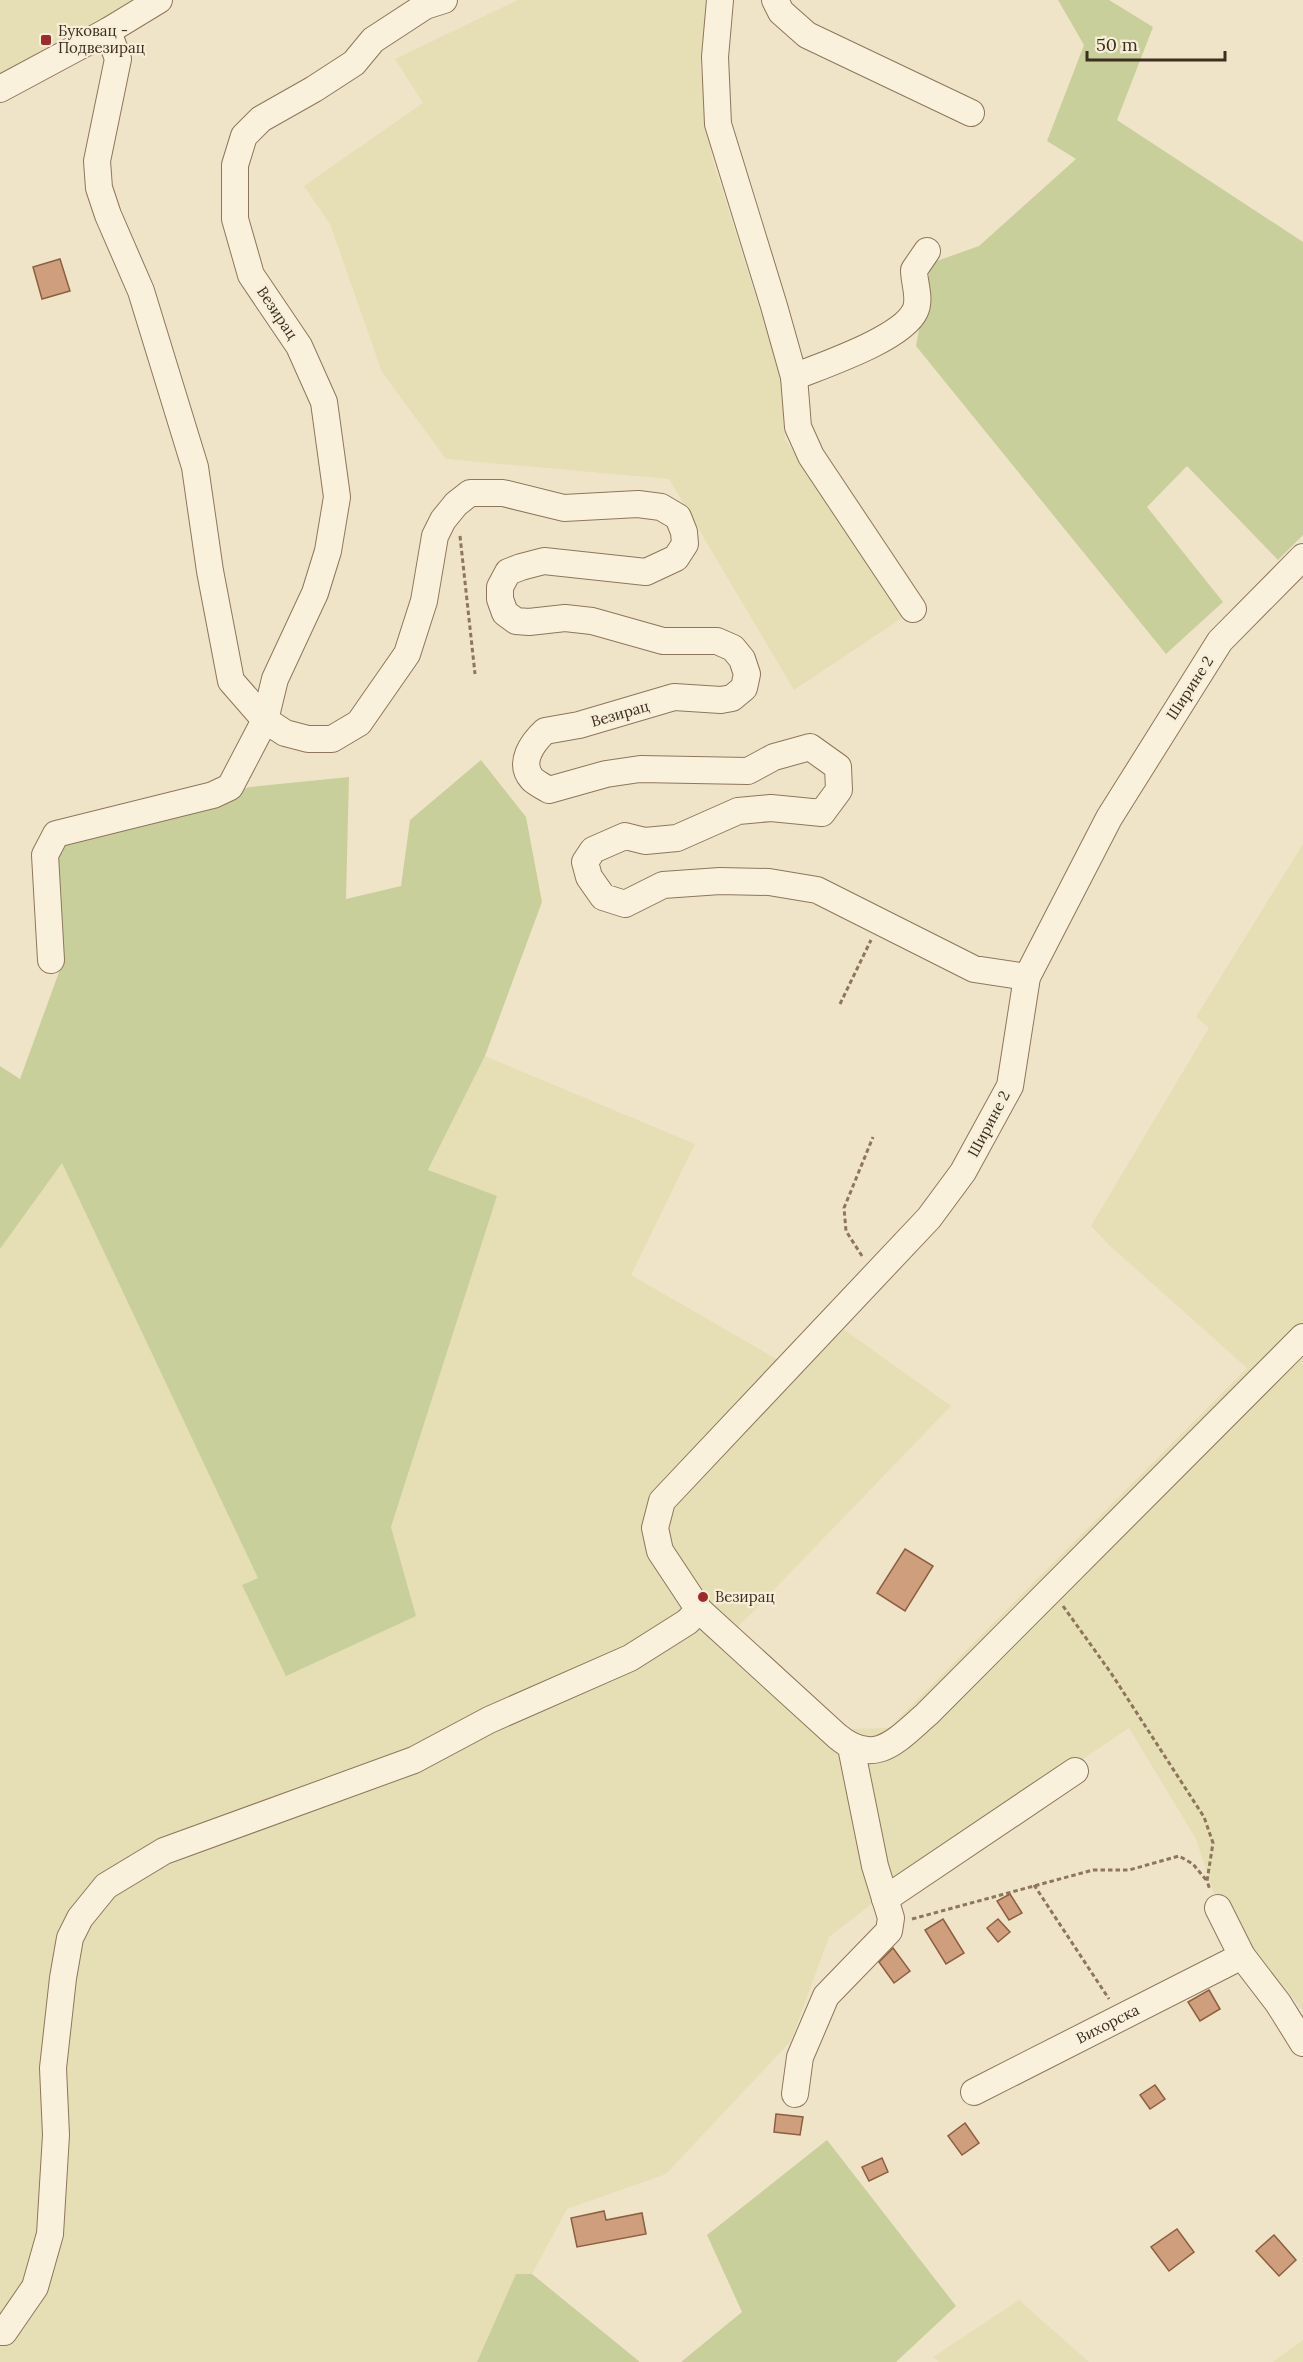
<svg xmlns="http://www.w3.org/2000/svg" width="1303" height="2362" viewBox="0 0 1303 2362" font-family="Lora,serif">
  <rect width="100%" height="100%" fill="#f0e4c8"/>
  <path fill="#e6deb5" d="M0 0H138L95 26 0 75Z
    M518 0H707L700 65 712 158 781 377 785 439 905 616 794 690 669 479 446 459 382 372 330 224 304 186 423 103 395 59Z
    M1303 844V2011L1217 1903 1196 1839 1129 1728 904 1879 829 1937 791 2041 666 2174 567 2209 532 2274H516L477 2362H0V1249L62 1163 259 1578 243 1585 416 1616 391 1527 497 1196 428 1171 485 1056 695 1144 631 1275 792 1368 842 1328 951 1406 738 1627 849 1729 889 1728 1247 1368 1109 1245 1091 1226 1209 1028 1196 1017Z
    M1019 2300 1089 2362H939L933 2357Z
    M1303 2340V2362H1273Z"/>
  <path fill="#c9cf9b" d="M1058 0H1109L1153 27 1117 120 1303 242V535L1278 560 1187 466 1147 507 1223 602 1166 654 916 346 931 263 979 246 1076 159 1047 141 1084 45Z
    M481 760 526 817 542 902 485 1056 428 1170 497 1196 391 1527 416 1616 286 1676 242 1585 258 1578 62 1163 0 1249V1066L20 1079 62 964 49 848 250 787 349 777 346 899 401 886 410 820Z
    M827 2140 956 2306 896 2362H681L742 2312 707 2235Z
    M516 2274H532L640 2362H477Z"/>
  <path fill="#cf9f7d" stroke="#8d5f41" stroke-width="1.5" d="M60 259 70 291 42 299 33 267Z
    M905 1549 933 1566 905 1611 877 1593Z
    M1010 1894 1022 1913 1009 1920 997 1901Z
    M943 1919 964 1953 946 1964 925 1930Z
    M998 1919 1010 1932 998 1942 987 1928Z
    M893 1948 910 1971 894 1983 879 1962Z
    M1209 1990 1220 2009 1200 2021 1188 2002Z
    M1155 2085 1165 2099 1150 2109 1140 2095Z
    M776 2114 803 2117 800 2135 774 2132Z
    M965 2123 979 2143 962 2155 948 2136Z
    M882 2158 888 2172 869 2181 862 2167Z
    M604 2211 606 2220 642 2213 646 2234 577 2247 571 2218Z
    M1177 2229 1194 2252 1169 2271 1151 2247Z
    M1274 2235 1296 2260 1279 2276 1256 2251Z"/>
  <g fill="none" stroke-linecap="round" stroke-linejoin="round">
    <defs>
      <g id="minor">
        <path d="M720 0 715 57 718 124 774 306 794 377 798 427 811 456 913 609"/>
        <path d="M775 0 781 12 807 35 971 113"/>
        <path d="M108 31 118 59 97 161 99 188 108 215 141 291 195 467 210 571 231 681 265 720 285 733 308 739H332L359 723 407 654 424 601 435 536 443 520 456 504 470 493H503L564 508 638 504 661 507 678 517 684 532 685 544 676 558 646 572 544 561 521 567 508 572 500 587V599L505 613 516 621 529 622 565 618 592 621 663 641H717L733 648 742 659 747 674 744 688 732 698 721 700 674 697 579 725 545 731C532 743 518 763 532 779 536 783 544 787 549 790L606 774 640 769 748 771 774 757 810 747 838 767 839 790 822 813 771 808 738 811 677 838 645 841 625 836 593 850 585 862 589 877 603 897 625 904 663 885 720 881 769 882 817 890 974 969 1027 977"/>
        <path d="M0 89 108 31 159 0"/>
        <path d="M794 377C823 365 902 339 915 311 921 299 914 283 914 270L927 251"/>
        <path d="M1303 557 1220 641 1109 818 1027 977 1010 1086 963 1172 929 1218 662 1501 655 1528 660 1551 699 1610 837 1736C875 1768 897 1740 927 1714L1303 1337"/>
        <path d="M51 960 45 855 56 834 213 795 230 787 265 720 275 679 315 593 328 551 337 497 324 402 299 346 251 275 235 219V165L244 136 261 119 314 89 354 63 373 40 425 6 444 0"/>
        <path d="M885 1899 1075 1771"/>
        <path d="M1218 1908 1242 1956 1278 2003 1303 2043"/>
        <path id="s1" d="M974 2092 1242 1956"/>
        <path d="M795 2094 800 2057 826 1996 889 1931 891 1918 875 1866 851 1747"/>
        <path d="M0 2332H4L35 2287 50 2234 56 2135 53 2068 63 1978 70 1938 80 1918 106 1886 164 1851 414 1760 489 1720 630 1658 687 1622 699 1610"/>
      </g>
    </defs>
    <use href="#minor" stroke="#8d765c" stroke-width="28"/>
    <path stroke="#8d765c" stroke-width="3" stroke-dasharray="4.5 3" stroke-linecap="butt" d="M460 536 475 674
      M840 1004 871 940
      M862 1256 846 1231 844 1208 873 1137
      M1063 1606 1111 1673 1204 1817 1213 1843 1207 1881 1210 1890
      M1034 1885 1109 1999
      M912 1919 1093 1870H1129L1179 1856 1193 1864 1207 1881"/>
    <use href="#minor" stroke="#faf1dc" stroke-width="26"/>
  </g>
  <g fill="#9e2a2b" stroke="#f7eed8" stroke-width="2">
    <rect x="40" y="34" width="12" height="12" rx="3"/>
    <circle cx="703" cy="1597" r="6"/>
  </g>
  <g text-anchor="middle" stroke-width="4.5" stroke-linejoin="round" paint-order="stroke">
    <g font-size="15" fill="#3d2e20" stroke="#f7eed8" text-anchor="start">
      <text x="58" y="36">Буковац -<tspan x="58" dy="17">Подвезирац</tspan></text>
      <text x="715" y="1602">Везирац</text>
    </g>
    <g font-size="15" fill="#3d2e20" stroke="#f7eed8">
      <text transform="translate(277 313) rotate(56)" y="5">Везирац</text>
      <text transform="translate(1190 688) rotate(-57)" y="5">Ширине 2</text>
      <text transform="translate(620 714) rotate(-16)" y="5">Везирац</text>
      <text transform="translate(989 1124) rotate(-62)" y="5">Ширине 2</text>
      <text dy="5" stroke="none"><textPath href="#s1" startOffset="150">Вихорска</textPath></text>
    </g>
  </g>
  <path d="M1087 51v9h138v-9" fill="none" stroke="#3d2e20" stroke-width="3"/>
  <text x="1096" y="51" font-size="18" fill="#3d2e20" stroke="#f7eed8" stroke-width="4.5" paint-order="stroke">50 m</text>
</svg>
